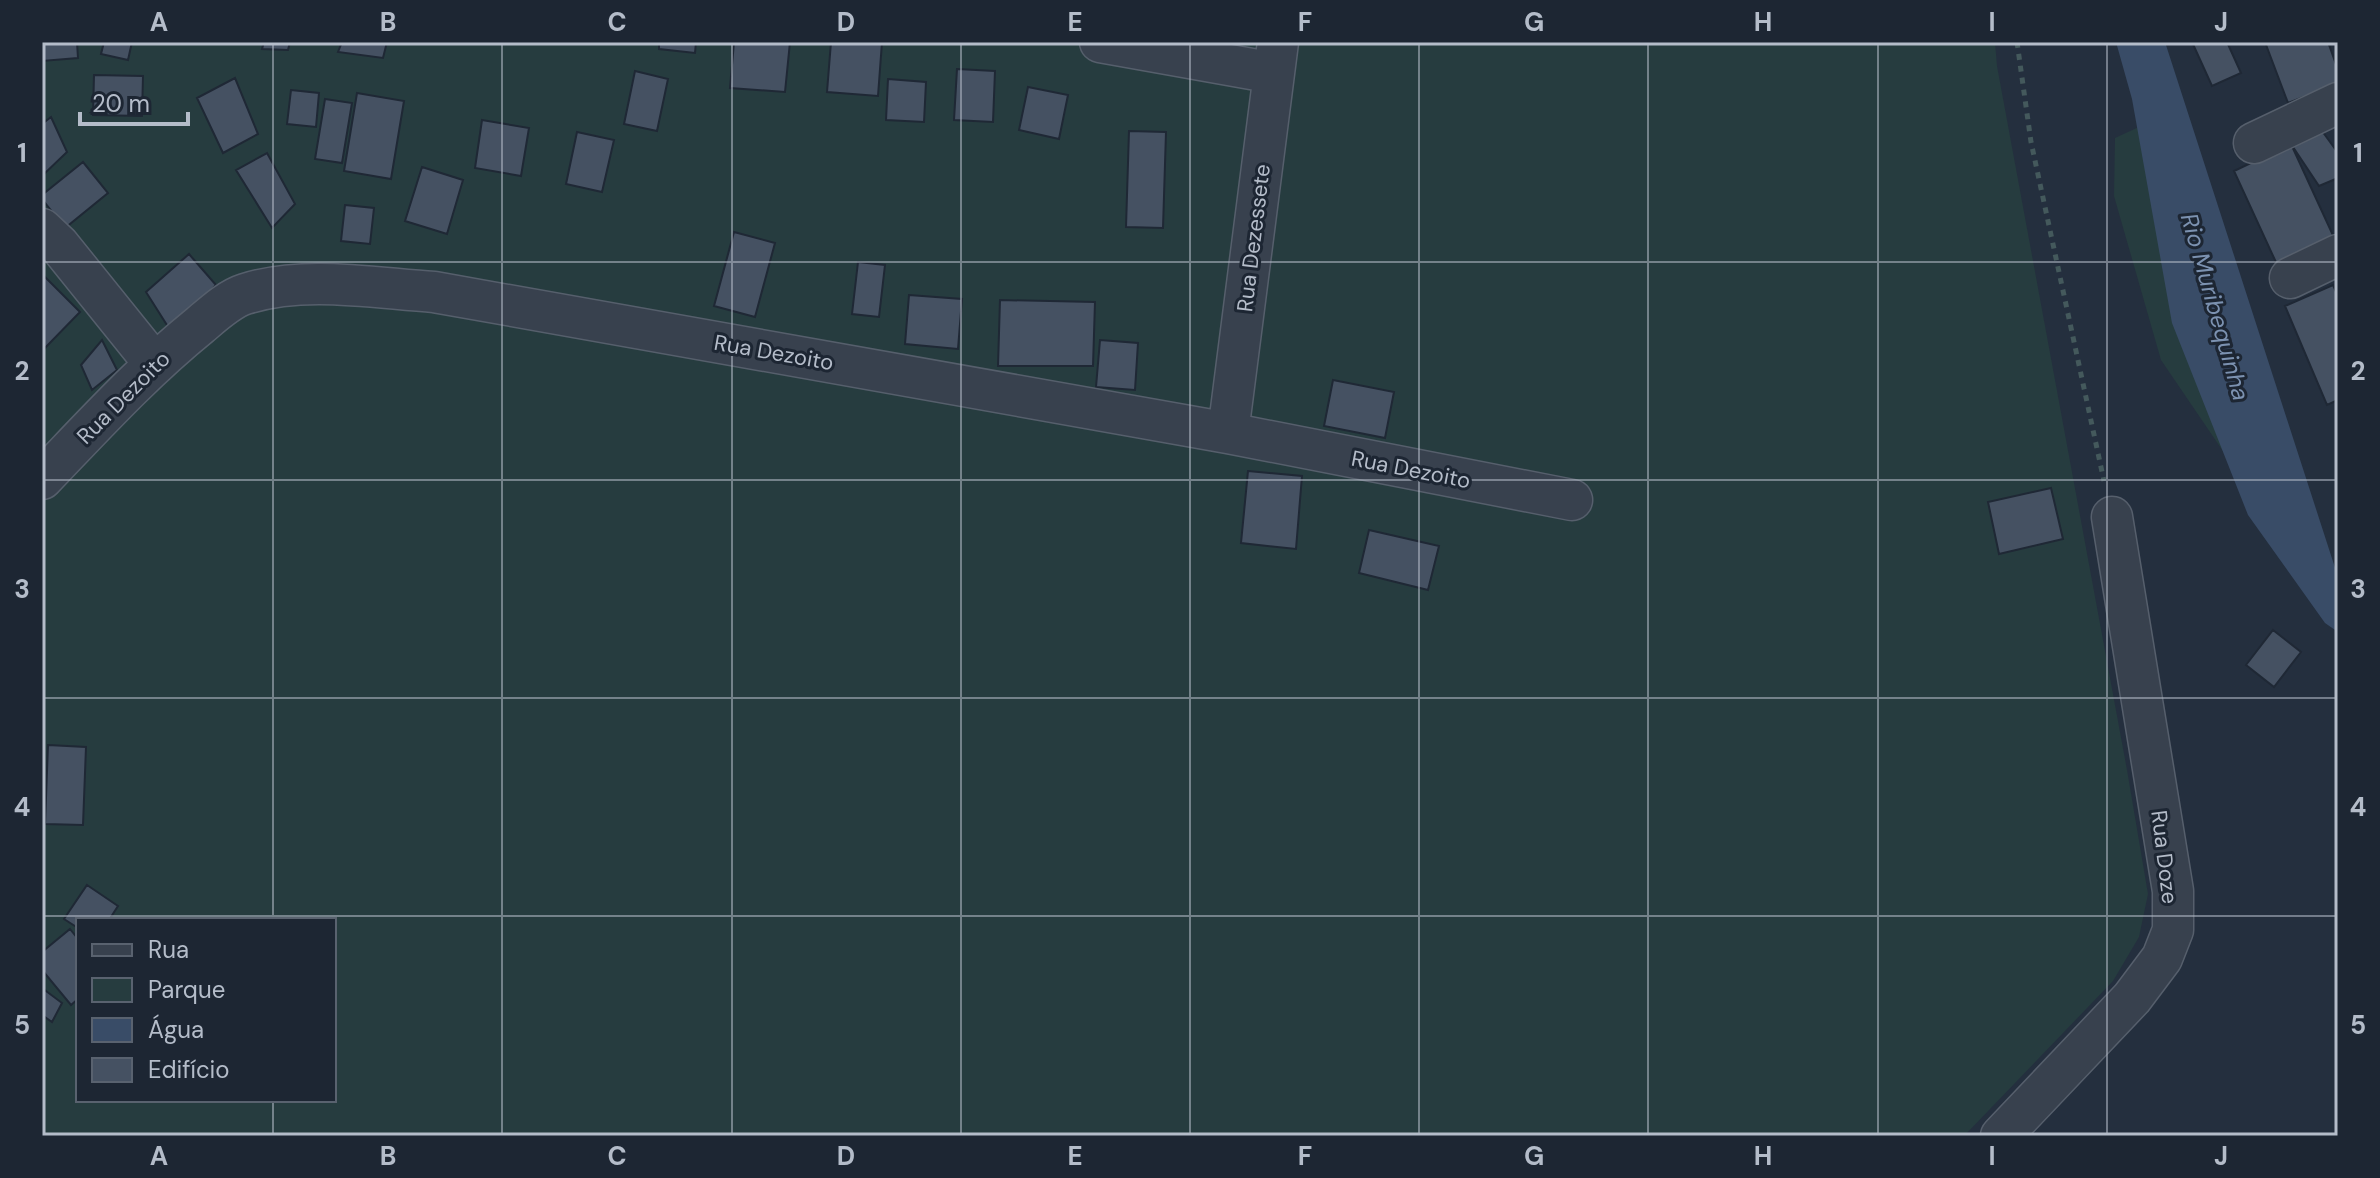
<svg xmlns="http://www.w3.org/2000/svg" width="2380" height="1178" viewBox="0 0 2380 1178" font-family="'DM Sans',sans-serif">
  <rect width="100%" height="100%" fill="#242f3e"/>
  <path fill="#263c3f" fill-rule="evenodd" d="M42 42H1995L1997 66 2127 770 2148 894 2139 937 2113 981 1964 1136H42ZM78 920H334V1100H78Z
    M2165 115 2299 464 2338 577 2312 582 2161 360 2114 196 2115 138Z"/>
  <path fill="#394c67" d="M2116 42H2165L2338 577V632L2325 623 2248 515 2172 323 2132 99Z"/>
  <path fill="#455162" stroke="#1f2835" stroke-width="2" d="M42 42H77L78 58 42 61Z
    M104 42H132L128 60 101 54Z
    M264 42H290L288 50 262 49Z
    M342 42H387L383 58 338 52Z
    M659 42H696L695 53 659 49Z
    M734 42H790L785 92 730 88Z
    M831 42H882L878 96 827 92Z
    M2192 42H2227L2241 73 2212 86Z
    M2265 42H2328L2338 70V84L2288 103Z
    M957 69 995 71 993 122 954 120Z
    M635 71 668 79 657 131 624 124Z
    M94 75 143 76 142 116 93 115Z
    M235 78 258 134 223 153 197 98Z
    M888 79 926 82 924 122 886 120Z
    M1028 87 1068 95 1059 139 1019 130Z
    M291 90 319 93 316 127 287 124Z
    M357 93 404 101 391 179 344 171Z
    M325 99 352 103 342 163 315 159Z
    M51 117 67 152 42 176V124Z
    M482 120 529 128 521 176 475 168Z
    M2317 124 2338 153V178L2319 186 2291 144Z
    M1129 131 1166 132 1163 228 1126 227Z
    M577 132 614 140 602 192 566 184Z
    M2291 144 2337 244 2280 271 2234 171Z
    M267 153 295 204 272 228 236 170Z
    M83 162 108 193 65 228 42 199V195Z
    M422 167 463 180 447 234 405 221Z
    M345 205 374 208 370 244 341 241Z
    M734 232 775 243 755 317 714 306Z
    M189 254 216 285 172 333 146 292Z
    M858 262 885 265 879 317 852 314Z
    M42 274 80 312 42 351Z
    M2333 285 2338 296V400L2327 405 2285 306Z
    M909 295 962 299 958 349 905 344Z
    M1000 300 1095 302 1093 366H998Z
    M102 340 117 370 92 390 81 365Z
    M1100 340 1138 343 1135 390 1096 387Z
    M1333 380 1394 392 1385 438 1324 426Z
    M1248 471 1302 476 1296 549 1241 543Z
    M2051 488 2063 539 1999 554 1988 502Z
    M1369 530 1439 546 1428 590 1359 573Z
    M2273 630 2301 652 2274 687 2246 665Z
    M48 745 86 747 83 825 45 824Z
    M87 885 118 906 109 920H78V928L64 919Z
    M70 929 78 939V999L71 1005 42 970V952Z
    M42 988 62 1003 52 1022 42 1015Z"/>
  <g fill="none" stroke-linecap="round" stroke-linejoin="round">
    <defs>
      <path id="street" d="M1100 42 1274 73
        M2254 143 2338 103
        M42 229 59 245 154 363
        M2290 278 2338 255
        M1228 433 1278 42
        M42 479C93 426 142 372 200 325 213 314 229 299 245 294 305 275 373 288 434 292L1228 433 1572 500
        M2001 1136 2132 998 2162 958 2173 930V891L2112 517"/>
    </defs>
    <use href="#street" stroke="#565f6c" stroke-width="43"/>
    <path stroke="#44595c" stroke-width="5" stroke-dasharray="6 6" stroke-linecap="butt" d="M2017 42 2031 142 2104 481"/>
    <use href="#street" stroke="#38414e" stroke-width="40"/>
  </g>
  <path fill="none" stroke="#b4bcc9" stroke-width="2" stroke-opacity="0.55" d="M273 42V920M502 42V1136M732 42V1136M961 42V1136M1190 42V1136M1419 42V1136M1648 42V1136M1878 42V1136M2107 42V1136M42 262H2338M42 480H2338M42 698H2338M42 916H2338M273 1100V1136"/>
  <g text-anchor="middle" stroke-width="6" stroke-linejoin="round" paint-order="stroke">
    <g font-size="22" fill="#b4bcc9" stroke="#1d2633">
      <text transform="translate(1253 238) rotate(-83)" y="8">Rua Dezessete</text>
      <text transform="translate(774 352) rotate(10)" y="8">Rua Dezoito</text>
      <text transform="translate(123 397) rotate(-45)" y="8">Rua Dezoito</text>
      <text transform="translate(1411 469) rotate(11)" y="8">Rua Dezoito</text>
      <text transform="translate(2165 857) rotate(83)" y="8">Rua Doze</text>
    </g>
    <g font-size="24" font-style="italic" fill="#7c92b1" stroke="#1d2633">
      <text transform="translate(2215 307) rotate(74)" y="8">Rio Muribequinha</text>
    </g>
  </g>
  <rect width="2380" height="1178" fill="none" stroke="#1d2633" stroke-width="88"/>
  <rect x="76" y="918" width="260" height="184" fill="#1d2633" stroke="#59626f" stroke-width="2"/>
  <rect x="92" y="944" width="40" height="12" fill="#38414e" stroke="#59626f" stroke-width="2"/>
  <text x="148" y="958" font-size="24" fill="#b4bcc9">Rua</text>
  <rect x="92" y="978" width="40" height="24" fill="#263c3f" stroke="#59626f" stroke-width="2"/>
  <text x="148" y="998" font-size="24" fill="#b4bcc9">Parque</text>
  <rect x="92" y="1018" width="40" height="24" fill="#394c67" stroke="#59626f" stroke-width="2"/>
  <text x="148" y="1038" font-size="24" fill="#b4bcc9">Água</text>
  <rect x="92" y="1058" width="40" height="24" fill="#455162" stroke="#59626f" stroke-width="2"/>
  <text x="148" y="1078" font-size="24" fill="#b4bcc9">Edifício</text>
  <path d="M80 112v12h108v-12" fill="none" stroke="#b4bcc9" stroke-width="4"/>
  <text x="92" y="112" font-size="24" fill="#b4bcc9" stroke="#1d2633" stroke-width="6" paint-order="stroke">20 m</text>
  <rect x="44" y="44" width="2292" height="1090" fill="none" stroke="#b4bcc9" stroke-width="3"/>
  <g font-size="26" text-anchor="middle" font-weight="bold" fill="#b4bcc9">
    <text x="159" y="31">A</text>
    <text x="388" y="31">B</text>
    <text x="617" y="31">C</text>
    <text x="846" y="31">D</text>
    <text x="1075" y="31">E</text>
    <text x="1305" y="31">F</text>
    <text x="1534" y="31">G</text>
    <text x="1763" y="31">H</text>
    <text x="1992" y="31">I</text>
    <text x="2221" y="31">J</text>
    <text x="22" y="162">1</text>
    <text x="2358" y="162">1</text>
    <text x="22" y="380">2</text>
    <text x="2358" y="380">2</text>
    <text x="22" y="598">3</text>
    <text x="2358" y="598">3</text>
    <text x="22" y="816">4</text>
    <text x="2358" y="816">4</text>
    <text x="22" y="1034">5</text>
    <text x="2358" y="1034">5</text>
    <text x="159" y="1165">A</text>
    <text x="388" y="1165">B</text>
    <text x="617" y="1165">C</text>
    <text x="846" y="1165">D</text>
    <text x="1075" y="1165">E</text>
    <text x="1305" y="1165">F</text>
    <text x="1534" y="1165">G</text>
    <text x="1763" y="1165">H</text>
    <text x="1992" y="1165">I</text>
    <text x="2221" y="1165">J</text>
  </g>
</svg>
